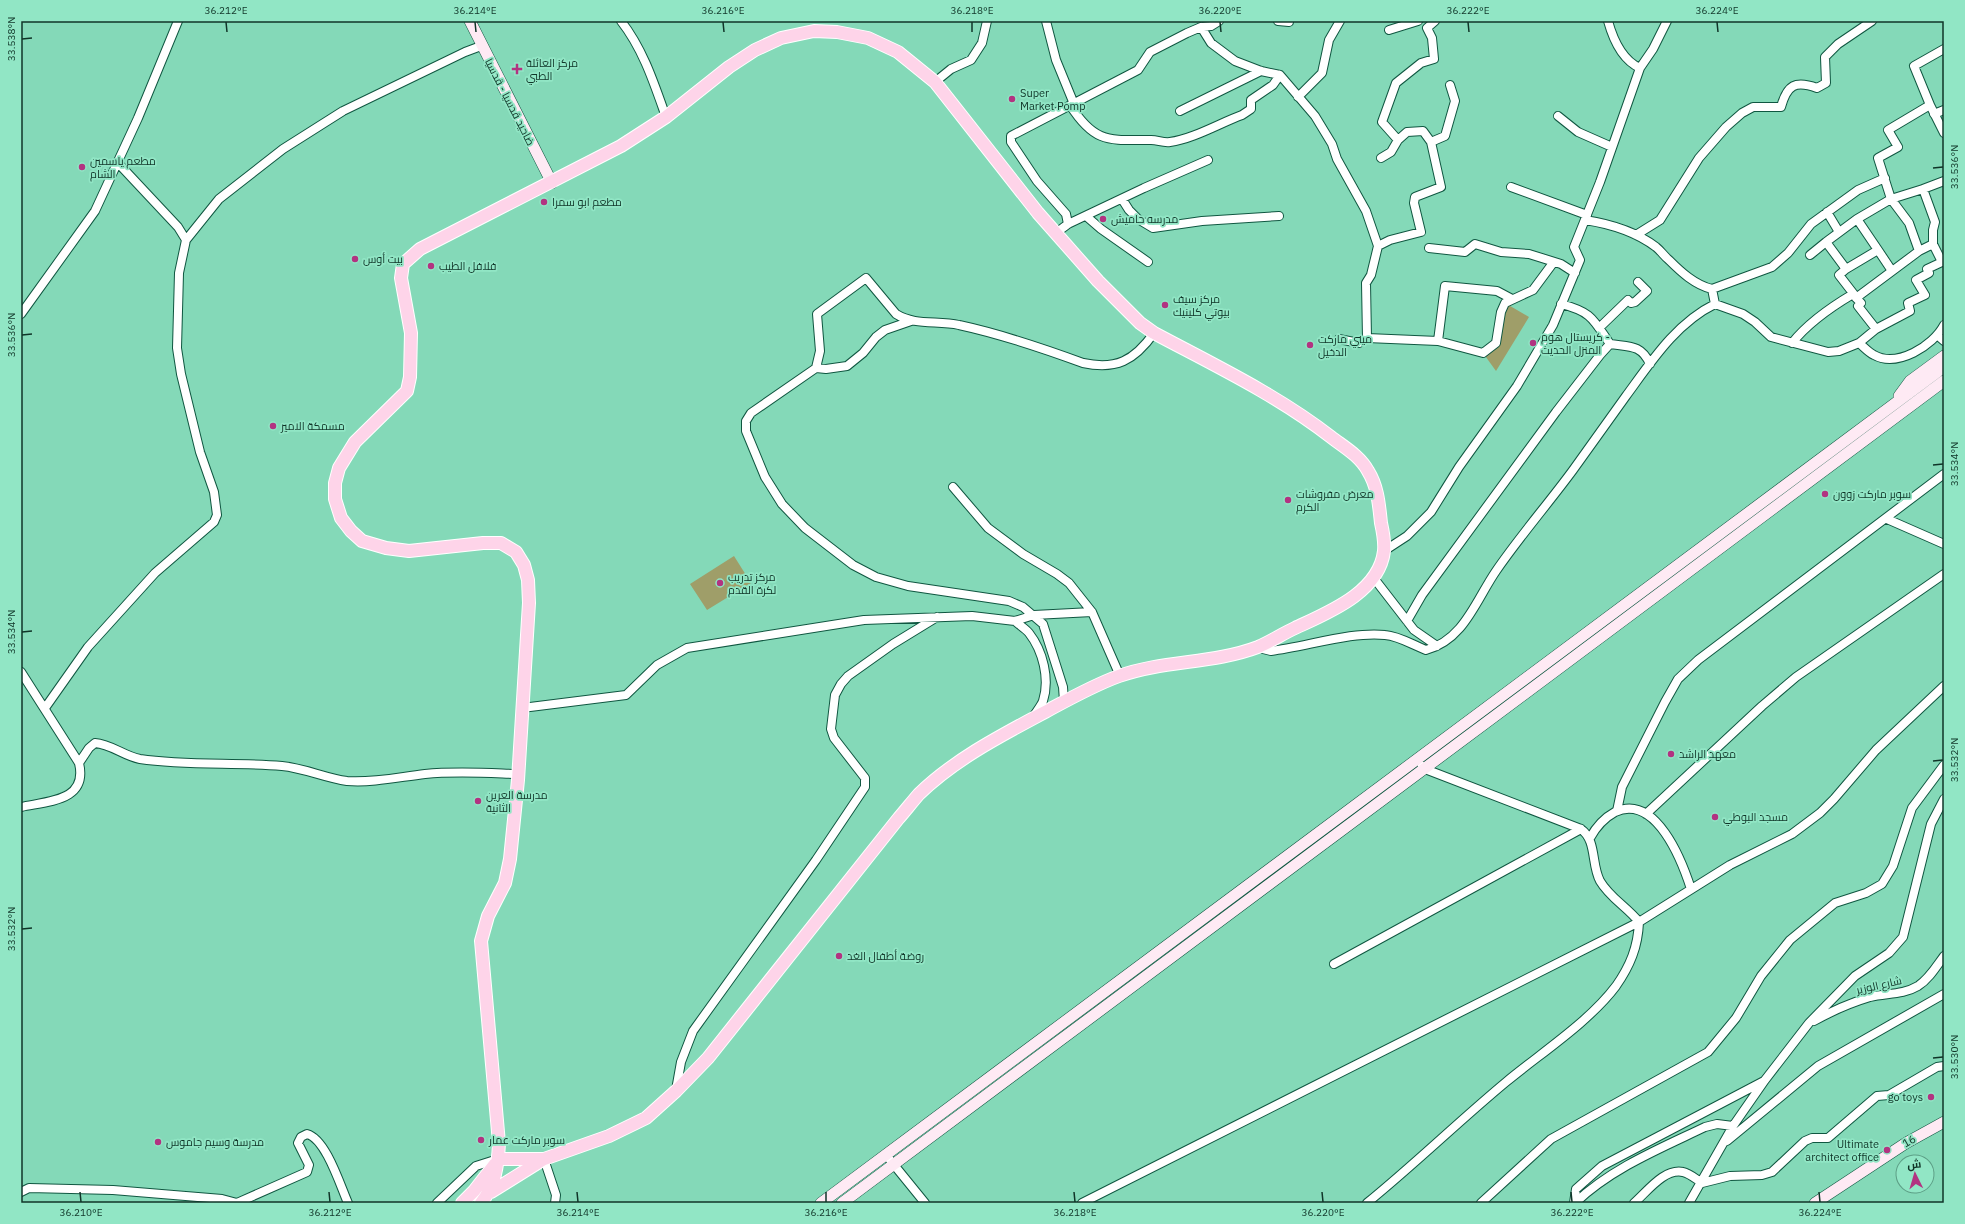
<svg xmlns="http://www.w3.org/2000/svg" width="1965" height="1224" viewBox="0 0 1965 1224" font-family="'IBM Plex Sans',Cairo,sans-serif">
  <rect width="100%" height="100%" fill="#84d9b8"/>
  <path fill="#9f9e69" d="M1505 303 1529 317 1496 371 1483 353 1492 347Z
    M734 556 751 583 707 610 690 584Z"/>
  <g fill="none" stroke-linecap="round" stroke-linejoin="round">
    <defs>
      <path id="street" d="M621 21C643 49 654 83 666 117
        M1046 21 1056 60 1074 104
        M1278 21 1289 22
        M1608 21C1613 39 1622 60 1640 68
        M1201 27 1211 43 1235 61 1261 71 1280 75 1315 116 1332 144 1337 159 1366 211 1378 246 1371 275 1366 283 1367 338
        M1389 30 1418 21
        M935 82 951 69 971 60 982 43 987 21
        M1298 97 1322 73 1329 40 1340 21
        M1070 105C1095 144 1109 140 1151 140 1158 140 1163 143 1170 142 1193 139 1220 123 1242 115L1251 109V100L1273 85 1280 75
        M1930 105 1914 66 1944 49
        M1180 111 1261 71
        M1934 114 1944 110
        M1558 116 1578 132 1612 147
        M1398 140 1382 122 1396 83 1421 63 1434 59 1432 38 1427 28 1435 21
        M1381 158 1391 152 1398 140 1407 132 1423 131 1431 142
        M118 163 178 227 186 240
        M1511 187 1587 215
        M1923 189 1944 181
        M1122 199 1129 210 1138 219 1153 228 1202 221 1279 216
        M1827 212 1839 232
        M1086 216 1101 229 1148 262
        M1857 219 1891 199 1909 223 1919 251
        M1585 220C1611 224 1635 231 1656 247 1661 251 1664 256 1669 260 1681 272 1695 285 1712 289L1715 304
        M1068 224 1066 214 1037 181 1011 142V136L1138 70 1150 52 1187 33 1201 27 1211 26 1219 21
        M1056 233 1068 224 1144 188 1208 160
        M1636 235 1660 220 1699 158 1726 127 1742 113 1753 107H1781C1787 85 1795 80 1817 88L1826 83 1825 57 1838 44 1872 21
        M1826 242 1846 269 1839 275 1856 297
        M1933 244V230L1935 222 1923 189 1891 199 1878 158 1898 147 1888 130 1930 105 1944 133
        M1378 246 1390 240 1421 232 1414 203 1415 197 1441 187 1431 142 1445 136 1455 101 1450 85
        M1429 248 1465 252 1475 244 1501 252 1529 254 1561 264 1575 273
        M1810 255 1826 242 1857 219 1878 250
        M1846 269 1878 250 1892 271
        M1712 289 1772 267 1788 253 1811 224 1858 190 1885 178
        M1561 304C1592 312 1593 319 1610 344 1629 347 1641 344 1650 364
        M21 314 95 211 138 118 178 21
        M1599 328 1628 300 1631 303 1635 302 1647 291 1638 282
        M1937 335 1944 341
        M1339 339 1359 343 1367 338 1438 341 1483 353 1496 343 1501 312 1505 303 1533 290 1553 263
        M1438 341 1445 286 1497 291 1512 299
        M1792 343C1808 323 1831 307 1853 294
        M1859 343C1864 347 1868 352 1874 355 1897 368 1933 346 1944 325
        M816 368 826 369 847 366 863 353 876 337 885 330 911 321
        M953 487 988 528 1023 554 1057 574 1069 583 1092 612 1120 676
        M1887 519 1944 544
        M1384 551 1407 536 1431 512 1459 467 1517 386 1553 325 1580 260 1574 247 1600 182 1640 68 1653 49 1667 21
        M1373 577 1414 630 1437 646
        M1015 621C1019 625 1025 628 1029 633 1043 651 1050 679 1043 701 1041 706 1036 712 1033 717
        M1407 621 1422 595 1556 412 1600 355 1610 344
        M1261 646 1263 649 1271 651C1305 647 1353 631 1385 635 1399 636 1413 645 1426 650 1464 640 1476 600 1496 571 1520 536 1548 504 1573 470 1591 445 1608 421 1626 396 1651 362 1676 323 1715 304L1743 314 1755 322 1771 337 1828 352 1839 351 1859 343 1876 329 1910 311 1908 303 1925 295 1916 280 1929 273 1927 269 1942 262 1933 244 1919 251 1856 298 1861 303 1858 306 1876 329
        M21 672 79 763C88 801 49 801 21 807
        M1064 701 1063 687 1043 624 1023 607 1009 601 908 586 876 577 853 565 805 528 782 504 765 477 746 431V421L751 413 816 368 820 351 817 314 866 278 896 314C915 326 938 320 959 325 1001 334 1042 348 1083 363 1116 370 1134 361 1154 333
        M45 708 88 647 155 573 214 522 217 515 214 492 200 452 181 374 177 348 179 273 186 240 219 199 283 149 343 111 465 52 481 46
        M522 708 626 695 657 665 687 648 864 620 972 616 1015 621 1034 615 1092 612
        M79 763 89 748 95 743C111 744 124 756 140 759 187 766 235 762 282 766 304 768 325 778 347 781 373 783 399 777 425 774 456 771 487 773 518 774
        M1617 811 1622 787 1665 702 1678 679 1698 660 1944 474
        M1646 814 1762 706 1796 677 1944 574
        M1590 838C1596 827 1604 818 1615 812 1656 793 1682 861 1691 889
        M1334 964 1581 829
        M1814 1021C1832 1011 1850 1003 1870 997 1886 993 1903 995 1918 986 1929 979 1936 967 1944 956
        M676 1090 681 1062 693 1031 816 860 865 787V778L834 738 831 729 835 695 841 684 848 676 893 644 937 617
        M1727 1141 1818 1066 1944 994
        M886 1155 925 1203
        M544 1159 556 1195 555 1203
        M21 1192 29 1188 113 1190 222 1199 237 1203 307 1172 309 1165 298 1143 301 1137 307 1134C326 1139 340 1185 348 1203
        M437 1203 476 1166 498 1159
        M1082 1203 1639 922 1730 865 1792 834 1820 813 1834 799 1876 750 1944 686
        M1367 1203C1415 1164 1459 1121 1506 1082 1541 1053 1589 1022 1616 986 1630 966 1638 947 1639 922 1627 907 1610 898 1600 881 1591 864 1597 841 1581 829L1425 769 1422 766
        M1481 1203 1551 1139 1708 1052 1736 1018 1761 976 1790 940 1835 903 1866 893 1882 884 1893 866 1912 808 1944 765
        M1574 1203 1576 1189 1602 1166 1764 1081
        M1575 1203C1612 1168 1659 1149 1705 1127L1717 1124 1733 1126
        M1634 1203C1647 1192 1664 1168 1683 1172 1689 1173 1696 1179 1702 1183L1730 1176 1762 1175 1772 1172 1805 1141 1812 1138H1828L1877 1096 1889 1095 1937 1067 1944 1066
        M1689 1203 1733 1126 1765 1080 1809 1023 1855 976 1889 953 1903 937 1931 824 1944 799"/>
      <path id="secondary" d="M470 21 552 183
        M1899 396 1910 381 1944 356
        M821 1203 1944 367
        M842 1203 1944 381
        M1815 1203 1906 1143 1944 1122"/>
      <path id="primary" d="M498 1159H543
        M462 1203 474 1191 495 1164
        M481 1203C495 1186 498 1165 499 1143L481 941 488 916 505 883 510 859 518 780 529 603 528 580 524 565 516 552 501 543H483L409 551 386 548 362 541 351 531 341 518 335 499V483L339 468 355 442 407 391 410 377 411 333 401 278 403 264 420 249 621 146 666 117 729 67 755 50 781 38 814 31 837 32 868 38 898 52 935 82 1038 213 1098 281 1140 323 1154 333C1214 365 1277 395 1331 437 1344 447 1360 456 1368 471 1378 487 1379 505 1381 523 1383 532 1385 541 1384 551 1379 593 1327 613 1295 628 1282 634 1270 642 1258 647 1213 664 1164 660 1119 676 1094 685 1069 699 1045 712 1002 735 955 759 919 794 912 802 905 811 898 819L708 1058 676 1091 646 1118 609 1136 544 1159 491 1192"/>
    </defs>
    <use href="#street" stroke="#105741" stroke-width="10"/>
    <use href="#secondary" stroke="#105741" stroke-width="12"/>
    <use href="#primary" stroke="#fff" stroke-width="14"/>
    <use href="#street" stroke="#fff" stroke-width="8"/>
    <use href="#secondary" stroke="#feeaf4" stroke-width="11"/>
    <use href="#primary" stroke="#fed4e9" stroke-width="12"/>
  </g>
  <path fill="none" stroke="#103528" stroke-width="1.5" d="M226 22 227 32M475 22 476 32M723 22 724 32M972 22V32M1220 22 1221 32M1468 22 1469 32M1717 22 1718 32M22 39 32 38M1933 168 1943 167M22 335 32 334M1933 465 1943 464M22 632 32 631M1933 761 1943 760M22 929 32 928M1933 1058 1943 1057M80 1192 81 1202M329 1192 330 1202M577 1192 578 1202M826 1192V1202M1074 1192 1075 1202M1322 1192 1323 1202M1571 1192 1572 1202M1819 1192 1820 1202"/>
  <g fill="#b23381" stroke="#91e6c5" stroke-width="1.5">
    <path d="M515 63h4v4h4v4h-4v4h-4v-4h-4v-4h4z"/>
    <circle cx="1012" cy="99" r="4"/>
    <circle cx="82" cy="167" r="4"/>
    <circle cx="544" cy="202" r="4"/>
    <circle cx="1103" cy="219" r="4"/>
    <circle cx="355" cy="259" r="4"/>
    <circle cx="431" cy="266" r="4"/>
    <circle cx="1165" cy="305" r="4"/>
    <circle cx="1533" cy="343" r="4"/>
    <circle cx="1310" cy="345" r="4"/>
    <circle cx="273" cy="426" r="4"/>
    <circle cx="1825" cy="494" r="4"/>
    <circle cx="1288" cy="500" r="4"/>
    <circle cx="720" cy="583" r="4"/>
    <circle cx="1671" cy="754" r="4"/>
    <circle cx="478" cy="801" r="4"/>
    <circle cx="1715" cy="817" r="4"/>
    <circle cx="839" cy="956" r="4"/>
    <circle cx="1931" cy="1097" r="4"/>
    <circle cx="481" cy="1140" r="4"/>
    <circle cx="158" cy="1142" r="4"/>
    <circle cx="1887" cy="1150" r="4"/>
  </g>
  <g text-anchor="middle" stroke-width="3.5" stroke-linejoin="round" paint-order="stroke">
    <g font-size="11" fill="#103528" stroke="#91e6c5" text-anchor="start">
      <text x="526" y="67">مركز العائلة<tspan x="526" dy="13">الطبي</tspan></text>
      <text x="1020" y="97">Super<tspan x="1020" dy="13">Market Pomp</tspan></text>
      <text x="90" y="165">مطعم ياسمين<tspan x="90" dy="13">الشام</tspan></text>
      <text x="552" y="206">مطعم ابو سمرا</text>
      <text x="1111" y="223">مدرسه حاميش</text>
      <text x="363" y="263">بيت أوس</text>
      <text x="439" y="270">فلافل الطيب</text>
      <text x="1173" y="303">مركز سيف<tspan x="1173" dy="13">بيوتي كلينيك</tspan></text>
      <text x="1541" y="341">كريستال هوم -<tspan x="1541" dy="13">المنزل الحديث</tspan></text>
      <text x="1318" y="343">ميني ماركت<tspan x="1318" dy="13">الدخيل</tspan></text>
      <text x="281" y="430">مسمكة الامير</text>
      <text x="1296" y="498">معرض مفروشات<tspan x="1296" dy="13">الكرم</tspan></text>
      <text x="1833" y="498">سوبر ماركت زوون</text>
      <text x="728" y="581">مركز تدريب<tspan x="728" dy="13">لكرة القدم</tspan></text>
      <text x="1679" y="758">معهد الراشد</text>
      <text x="486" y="799">مدرسة العرين<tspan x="486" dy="13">الثانية</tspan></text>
      <text x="1723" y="821">مسجد البوطي</text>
      <text x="847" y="960">روضة أطفال الغد</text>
      <text x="1923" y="1101" text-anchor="end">go toys</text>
      <text x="489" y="1144">سوبر ماركت عمار</text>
      <text x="166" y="1146">مدرسة وسيم جاموس</text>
      <text x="1879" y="1148" text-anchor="end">Ultimate<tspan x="1879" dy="13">architect office</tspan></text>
    </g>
    <g font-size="11" fill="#103528" stroke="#91e6c5">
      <text transform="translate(510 102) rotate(63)" y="4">ضاحيد قدسيا - قدسيا</text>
      <text transform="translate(1879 985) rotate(-13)" y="4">شارع الوزير</text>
      <text transform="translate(1909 1141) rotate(-30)" y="4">16</text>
    </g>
  </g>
  <rect width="1965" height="1224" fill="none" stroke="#91e6c5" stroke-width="44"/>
  <g transform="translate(1915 1174) rotate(355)"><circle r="19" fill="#91e6c5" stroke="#5d9f86"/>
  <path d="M0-3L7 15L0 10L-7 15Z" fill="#b23381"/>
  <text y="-6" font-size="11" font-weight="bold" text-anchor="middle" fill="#103528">ش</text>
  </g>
  <rect x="22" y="22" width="1921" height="1180" fill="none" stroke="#103528" stroke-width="1.5"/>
  <g font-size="10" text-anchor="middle" fill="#103528">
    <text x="226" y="14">36.212°E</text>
    <text x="475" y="14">36.214°E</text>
    <text x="723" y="14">36.216°E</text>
    <text x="972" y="14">36.218°E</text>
    <text x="1220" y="14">36.220°E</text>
    <text x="1468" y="14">36.222°E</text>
    <text x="1717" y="14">36.224°E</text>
    <text transform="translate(11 39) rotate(-90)" y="4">33.538°N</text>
    <text transform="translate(1954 167) rotate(-90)" y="4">33.536°N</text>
    <text transform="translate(11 335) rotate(-90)" y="4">33.536°N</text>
    <text transform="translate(1954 464) rotate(-90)" y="4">33.534°N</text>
    <text transform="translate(11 632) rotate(-90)" y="4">33.534°N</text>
    <text transform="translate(1954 760) rotate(-90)" y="4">33.532°N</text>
    <text transform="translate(11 929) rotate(-90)" y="4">33.532°N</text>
    <text transform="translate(1954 1057) rotate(-90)" y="4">33.530°N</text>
    <text x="81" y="1216">36.210°E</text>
    <text x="330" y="1216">36.212°E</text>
    <text x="578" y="1216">36.214°E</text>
    <text x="826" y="1216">36.216°E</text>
    <text x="1075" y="1216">36.218°E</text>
    <text x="1323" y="1216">36.220°E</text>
    <text x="1572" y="1216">36.222°E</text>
    <text x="1820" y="1216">36.224°E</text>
  </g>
</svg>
